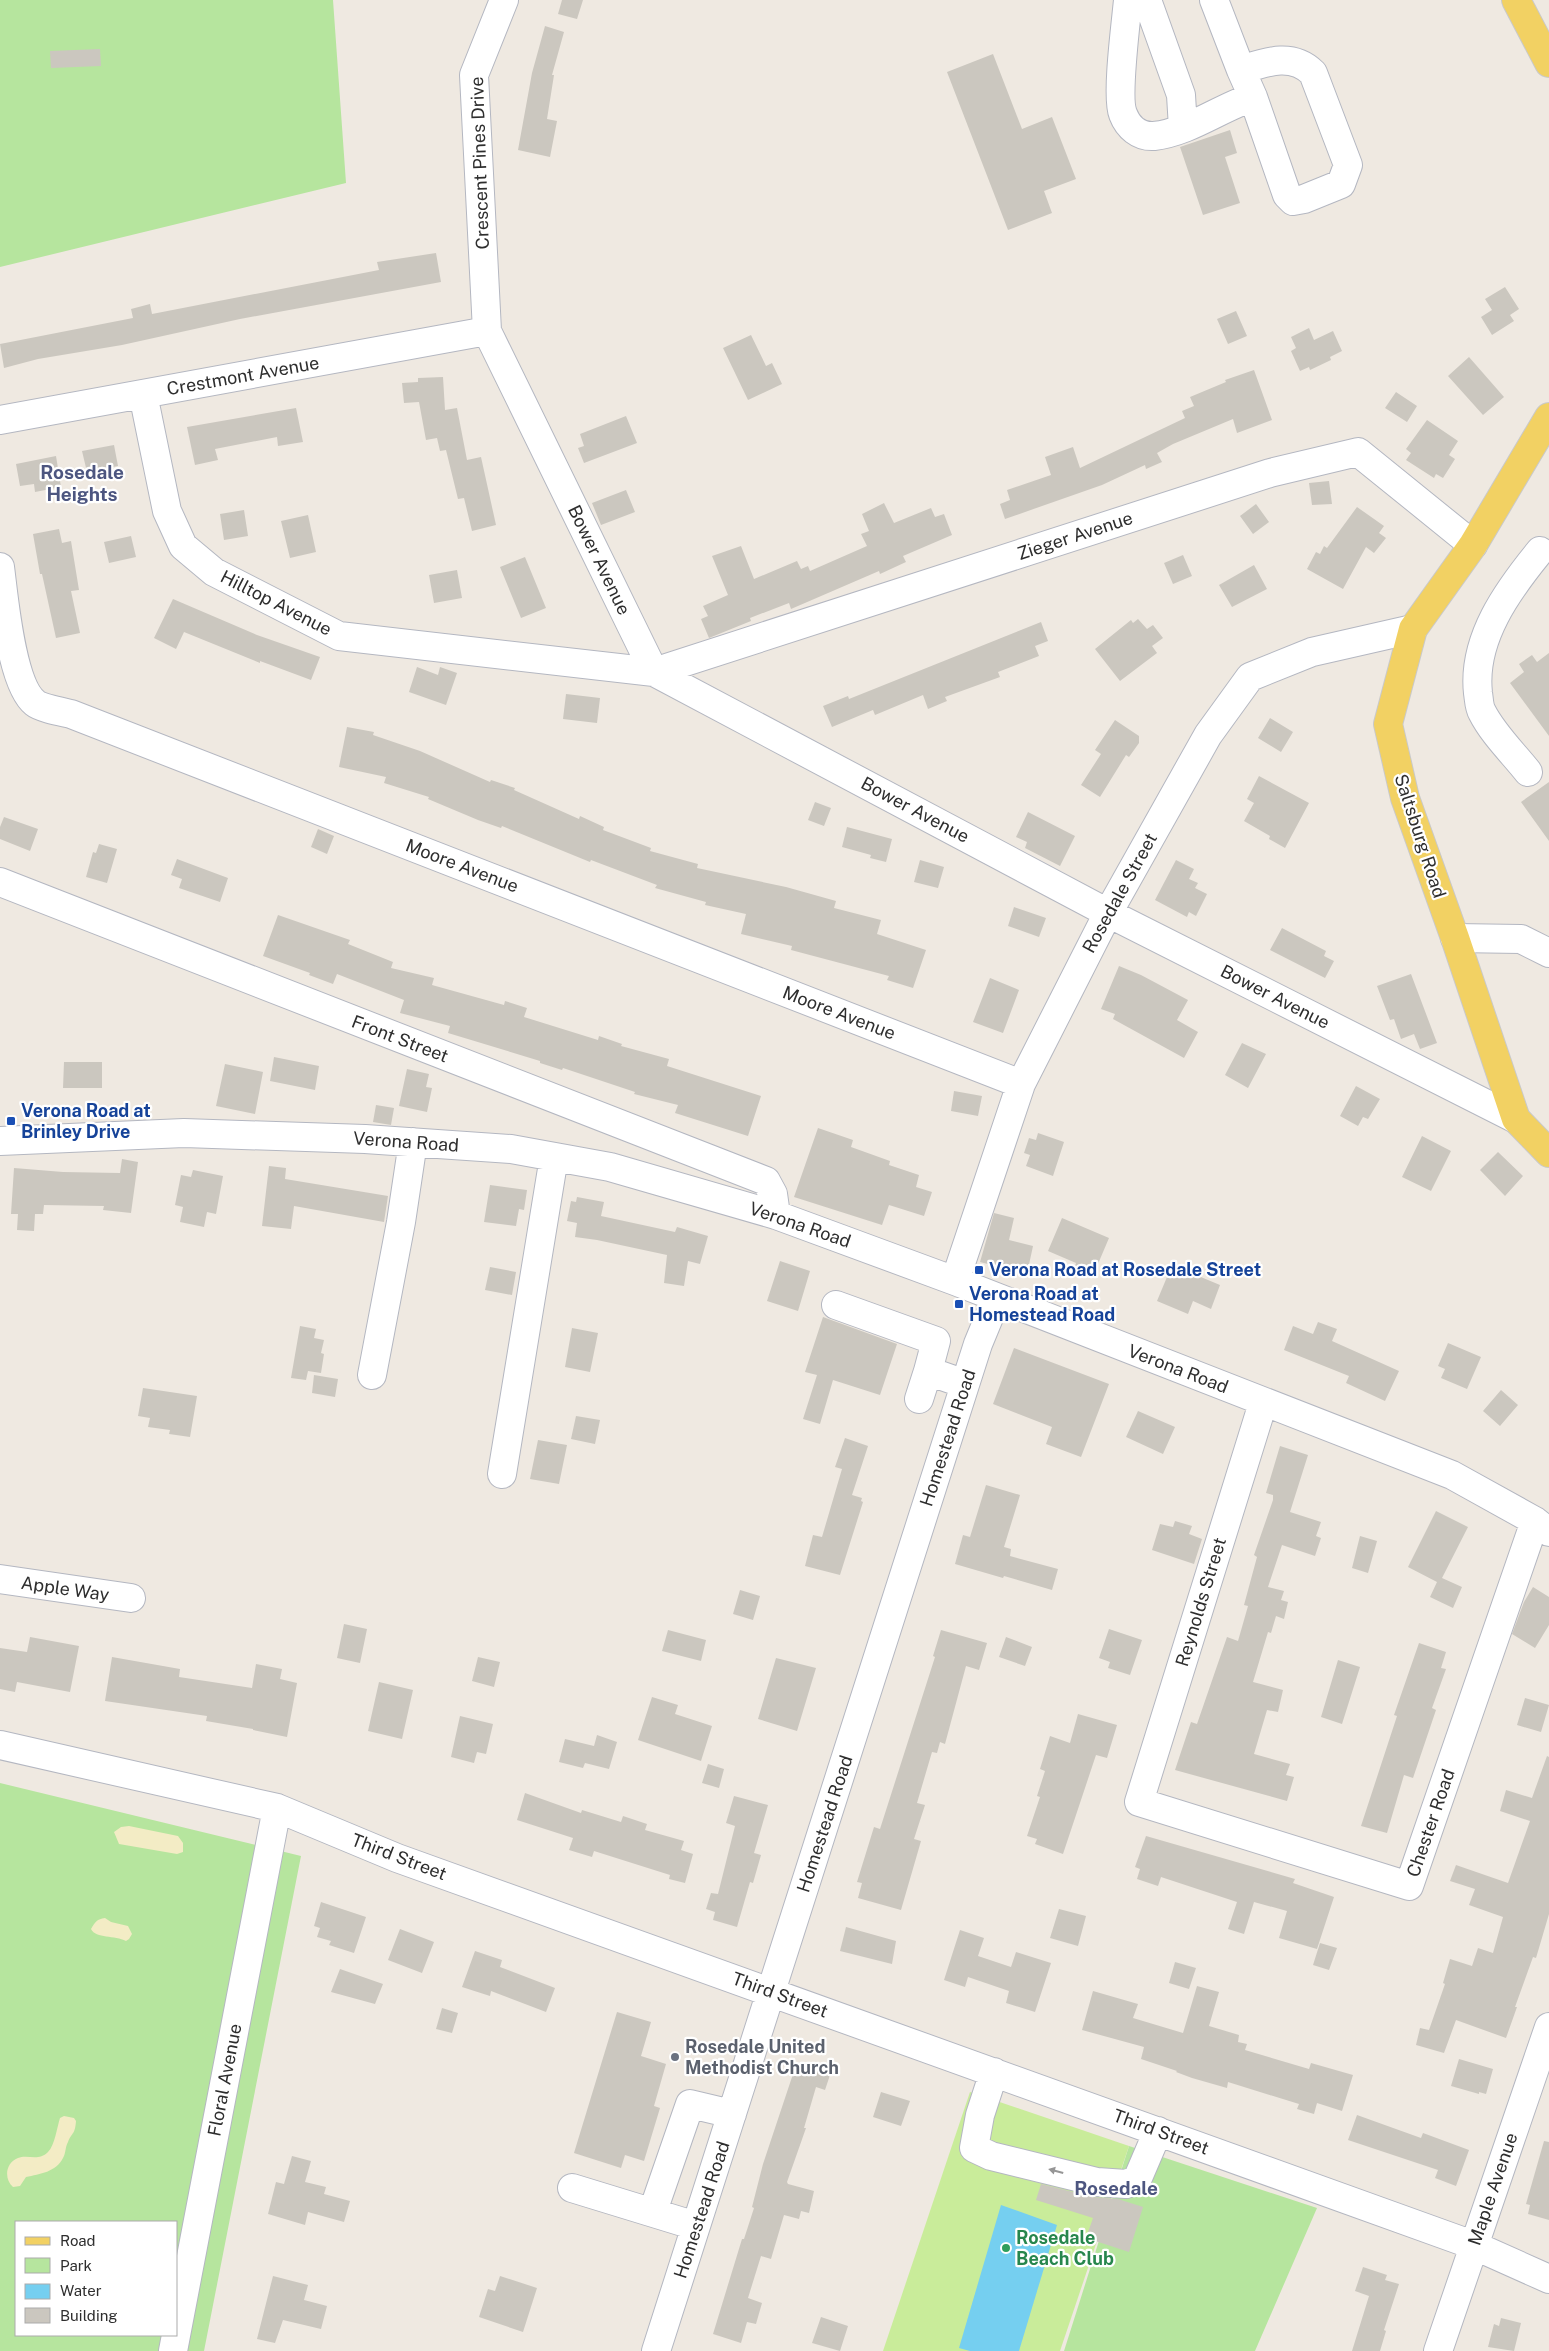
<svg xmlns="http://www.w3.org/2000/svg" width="1549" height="2351" viewBox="0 0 1549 2351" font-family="'Public Sans',sans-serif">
  <rect width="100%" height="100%" fill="#efe9e1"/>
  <path fill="#b6e59e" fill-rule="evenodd" d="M0 0H333L346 183 0 267Z
    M0 1783 301 1856 204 2351H0ZM16 2222H176V2335H16Z
    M1129 2146 1317 2208 1255 2351H1064Z"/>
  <path fill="#f3ecc5" d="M129 1826 178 1836 183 1843V1852L177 1854 119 1844 114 1832 121 1827Z
    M105 1918 111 1922 128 1926 132 1934 129 1939 126 1941C115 1935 96 1939 91 1929 95 1922 97 1919 105 1918Z
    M64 2116 74 2118 76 2121C75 2135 72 2132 68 2142 65 2147 66 2153 63 2158 56 2172 40 2174 26 2177L20 2186 13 2187C4 2179 5 2163 18 2158 28 2154 38 2162 48 2152 55 2145 57 2127 60 2118Z"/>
  <path fill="#c9ec9a" d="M970 2092 1129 2146 1060 2351H883Z"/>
  <path fill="#75cff0" d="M1001 2205 1057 2225 1019 2351H970L959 2348Z"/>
  <path fill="#cbc7bf" d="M562 0H583L577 19 558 14Z
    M545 26 564 32 552 75H554L547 119 557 121 550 157 518 150 532 73Z
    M100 49 101 66 51 68 50 51Z
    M993 54 1022 129 1052 117 1076 179 1044 191 1052 213 1008 230 947 72Z
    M1230 130 1237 153 1225 157 1240 203 1203 215 1180 147Z
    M436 253 441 282 240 319 122 345 38 359 4 368 0 344 133 318 131 309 150 304 152 314 379 270 377 262Z
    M1505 287 1519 309 1510 315 1514 321 1492 335 1481 317 1492 310 1485 299Z
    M1236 311 1247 336 1228 344 1217 319Z
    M1309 328 1314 340 1333 331 1342 351 1330 357 1331 360 1310 370 1309 367 1300 371 1291 351 1296 348 1291 337Z
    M751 335 766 366 772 363 782 384 748 400 723 348Z
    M1469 357 1504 397 1483 415 1448 376Z
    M1254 370 1272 420 1237 433 1233 419 1173 444 1157 453 1162 462 1146 469 1145 465 1102 485 1005 519 1000 504 1010 500 1007 490 1051 475 1045 457 1073 447 1080 468 1185 418 1182 411 1194 406 1190 397 1226 382 1225 380Z
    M443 377 445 410 457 408 467 460 481 457 496 525 472 531 464 498 458 499 446 450 440 451 437 438 426 440 419 402 404 403 402 383 418 382V378Z
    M1396 392 1417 406 1407 422 1385 408Z
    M296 408 303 442 278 446 277 437 215 449 218 460 195 465 187 427Z
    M626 416 637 443 584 463 578 448 584 446 580 434Z
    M1427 420 1458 441 1449 455 1455 459 1443 478 1436 474 1434 478 1406 460 1411 453 1406 449Z
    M114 445 118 466 87 472 82 451Z
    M56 456 61 487 35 492 34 484 20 486 16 464Z
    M1329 481 1332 504 1312 505 1309 483Z
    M626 490 635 512 601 525 592 503Z
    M884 503 894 523 931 508 935 517 944 514 952 535 903 556 906 562 880 574 879 571 791 609 789 603 750 618 751 621 709 638 701 619 708 616 703 606 728 595 712 556 741 546 754 579 797 561 801 569 808 566 810 571 867 546 861 534 869 531 862 514Z
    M1256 504 1269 522 1253 534 1240 516Z
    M1357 507 1384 526 1379 533 1386 538 1374 553 1366 547 1343 589 1307 569 1316 552 1320 554 1324 546 1327 548Z
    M244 510 248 536 224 540 220 514Z
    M308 515 316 552 290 558 281 521Z
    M59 529 62 543 71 541 79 590 71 591 80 633 56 638 42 574H40L33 534Z
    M131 536 136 557 109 563 104 542Z
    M1183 555 1192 576 1173 584 1164 563Z
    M525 557 546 608 521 618 500 567Z
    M1254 565 1267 589 1232 607 1219 585Z
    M457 570 462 598 434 603 429 575Z
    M173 599 257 635 320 657 311 680 260 661V663L184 632 176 649 154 638Z
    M1138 619 1147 629 1153 625 1163 638 1152 646 1157 653 1120 681 1095 649 1131 620 1133 623Z
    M1041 622 1048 641 1035 646 1039 656 998 672 1000 677 945 697 947 701 928 709 923 695 875 715 873 710 832 727 823 706 848 696 849 699Z
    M1549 653V736L1510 683 1524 672 1519 664 1532 655 1537 662Z
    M417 667 438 675 440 667 457 673 446 705 409 692Z
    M566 694 600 698 597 723 563 719Z
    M1270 718 1293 732 1281 752 1258 738Z
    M1115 720 1139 736V743L1129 757 1126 755 1100 797 1081 785 1101 754 1095 750Z
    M347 727 374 732 373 735 420 751 490 782 491 780 515 788 514 790 579 819 580 816 604 827 603 830 651 848 650 851 698 864 697 868 786 887 836 901 834 908 881 920 877 934 926 950 913 988 887 980 889 976 791 950 792 946 741 934 746 914 705 905 706 902 655 888 657 885 591 860 590 862 502 826 501 828 478 820 428 799 429 797 384 783 386 777 339 767Z
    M1259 776 1309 803 1285 848 1269 839 1270 836 1244 821 1254 803 1247 799Z
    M1549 782V841L1521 802Z
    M815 802 831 808 824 826 808 820Z
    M1028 812 1075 836 1060 866 1025 848 1027 842 1016 837Z
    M4 817 38 829 30 851 0 839V827Z
    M847 827 892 839 886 862 870 858 871 855 842 847Z
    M318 829 334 836 327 854 311 847Z
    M99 844 117 849 107 883 86 877 93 852 96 853Z
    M177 859 228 878 220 902 179 888 182 879 171 875Z
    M920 860 944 867 938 888 914 882Z
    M1176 860 1194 869 1189 879 1198 883 1195 888 1207 894 1196 916 1189 912 1187 917 1155 900Z
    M1014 907 1046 918 1039 937 1008 926Z
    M278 915 350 940 348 944 393 962 391 968 434 978 432 985 504 1005 505 1001 527 1008 524 1017 598 1040 599 1036 622 1044 621 1046 669 1059 667 1066 761 1096 748 1136 675 1113 678 1105 634 1094 635 1092 563 1068 562 1070 540 1063V1061L448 1033 450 1026 400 1013 404 1000 337 974 333 984 309 975 310 973 263 956Z
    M1282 928 1326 951 1324 956 1334 961 1325 978 1270 950Z
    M1119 966 1141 975 1188 1000 1177 1020 1198 1032 1184 1058 1113 1019 1115 1014 1101 1009Z
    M1411 974 1437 1043 1420 1049 1414 1034 1401 1039 1394 1019 1390 1020 1377 986Z
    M990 978 1019 990 1003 1033 973 1022Z
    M1242 1043 1266 1054 1248 1088 1225 1075Z
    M274 1057 319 1066 315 1090 270 1081Z
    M64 1062H102V1088H63Z
    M225 1064 263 1072 255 1114 216 1106Z
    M407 1069 429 1074 426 1087 432 1088 427 1112 399 1106Z
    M1356 1086 1380 1099 1368 1119 1363 1117 1358 1126 1340 1116Z
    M954 1091 982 1096 978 1116 951 1111Z
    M376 1105 394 1108 391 1125 373 1122Z
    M818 1128 853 1140 851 1147 890 1161 889 1165 919 1175 916 1187 932 1192 924 1216 889 1205 882 1225 794 1197Z
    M1038 1133 1064 1142 1053 1176 1026 1166 1030 1155 1024 1153 1029 1138 1036 1140Z
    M1422 1136 1451 1151 1431 1191 1402 1177Z
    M1498 1152 1523 1176 1505 1196 1480 1170Z
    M122 1159 138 1162 131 1213 103 1210 104 1206 44 1205 43 1214H35L34 1231 17 1230 18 1214H11L14 1168 63 1172 120 1173Z
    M269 1166 286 1168 285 1179 388 1196 384 1222 294 1206 291 1229 262 1226Z
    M193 1170 223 1176 216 1214 207 1212 204 1227 180 1222 183 1207 175 1205 181 1175 191 1177Z
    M490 1185 527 1190 524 1210 519 1209 516 1226 484 1222Z
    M577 1197 604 1202 601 1216 675 1232 677 1227 708 1236 700 1264 688 1261 684 1286 664 1283 667 1255 597 1240 575 1237 577 1223 567 1221 571 1201 576 1202Z
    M994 1213 1014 1218 1009 1240 1033 1246 1027 1274 980 1262Z
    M1062 1218 1109 1238 1092 1278 1074 1270 1076 1263 1048 1251Z
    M780 1261 810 1271 798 1311 767 1301Z
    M1172 1265 1220 1285 1211 1309 1193 1301 1188 1314 1157 1301Z
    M490 1267 516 1272 512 1295 485 1290Z
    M823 1317 897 1344 880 1395 833 1380 820 1424 803 1419 817 1375 805 1372Z
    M1318 1322 1337 1329 1332 1341 1399 1371 1385 1401 1346 1383 1349 1376 1284 1350 1293 1326 1313 1334Z
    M300 1326 316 1329 314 1338 324 1340 321 1353 324 1354 321 1373 308 1371 306 1380 291 1378Z
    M572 1328 598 1333 590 1372 565 1367Z
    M1448 1343 1481 1357 1467 1389 1441 1378 1445 1369 1438 1366Z
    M1014 1348 1109 1384 1081 1457 1046 1444 1052 1427 993 1404Z
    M314 1375 338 1379 335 1397 312 1393Z
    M143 1388 197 1396 190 1437 169 1434 170 1430 148 1427 150 1418 138 1416Z
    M1501 1390 1518 1405 1500 1426 1483 1411Z
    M1138 1411 1175 1427 1163 1454 1126 1437Z
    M576 1416 600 1420 595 1444 571 1439Z
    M845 1438 868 1446 852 1495 862 1498 861 1501 863 1502 840 1575 805 1566 813 1535 822 1537 842 1469 835 1467Z
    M538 1440 567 1445 559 1484 530 1479Z
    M1280 1446 1308 1455 1290 1512 1321 1522 1316 1536 1321 1538 1315 1556 1282 1545 1268 1587 1284 1591 1281 1600 1288 1602 1284 1619 1276 1616 1271 1633 1268 1632 1253 1682 1283 1690 1278 1712 1267 1710 1254 1754 1290 1764 1286 1775 1294 1777 1287 1801 1175 1770 1191 1722 1197 1724 1227 1637 1238 1641 1248 1606 1244 1605 1257 1557 1254 1555 1273 1500V1495L1266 1493Z
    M986 1485 1020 1495 1004 1547 1011 1549 1010 1556 1058 1569 1052 1590 1004 1576 1003 1578 955 1564 963 1535 970 1537Z
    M1436 1511 1468 1527 1442 1578 1462 1587 1453 1608 1430 1597 1437 1582 1408 1567Z
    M1175 1521 1192 1526 1189 1534 1202 1539 1194 1564 1152 1550 1160 1524 1173 1527Z
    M1360 1536 1377 1541 1368 1573 1352 1568Z
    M1533 1587 1549 1597V1625L1535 1648 1512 1634 1524 1602Z
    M740 1590 760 1596 753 1620 733 1614Z
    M344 1624 367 1629 360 1663 337 1658Z
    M1109 1629 1142 1640 1130 1675 1108 1668 1110 1662 1099 1658Z
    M668 1630 706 1640 701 1661 662 1651Z
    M941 1630 987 1643 979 1670 966 1666 945 1744 940 1742 937 1753 932 1752 917 1803 925 1805 914 1839 921 1841 901 1910 858 1898 862 1883 857 1882 874 1827 880 1829 935 1657 933 1656Z
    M30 1637 79 1646 70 1692 17 1682 15 1692 0 1689V1648L27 1652Z
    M1006 1637 1032 1647 1025 1666 999 1657Z
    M1419 1643 1446 1652 1441 1668 1446 1669 1432 1708 1436 1710 1413 1778 1404 1775 1387 1833 1361 1826 1397 1716 1394 1715Z
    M112 1657 180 1669 179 1677 252 1688 256 1664 282 1669 280 1679 297 1683 287 1737 253 1730V1729L206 1721 207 1716 105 1701Z
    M478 1657 500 1662 494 1687 472 1681Z
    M776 1658 816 1668 797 1731 758 1719Z
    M1338 1660 1360 1667 1342 1724 1321 1717Z
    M379 1682 413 1690 402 1739 368 1731Z
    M652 1697 678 1705 675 1714 712 1726 701 1761 638 1740Z
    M1525 1698 1549 1705 1541 1732 1517 1725Z
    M1078 1714 1117 1725 1107 1758 1096 1755 1063 1854 1035 1844 1037 1839 1027 1836 1040 1797 1037 1796 1045 1771 1040 1769 1050 1736 1070 1743Z
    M460 1716 493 1724 486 1754 477 1752 474 1763 451 1757Z
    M597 1735 617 1742 609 1769 585 1763 583 1768 559 1762 565 1739 594 1746Z
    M1547 1756 1549 1757V1914L1536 1958 1533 1957 1515 2007H1517L1506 2038 1456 2020 1444 2053 1416 2045 1420 2028 1429 2030 1445 1984 1443 1983 1450 1959 1472 1966 1478 1948 1493 1953 1503 1917 1469 1905 1475 1889 1450 1881 1456 1865 1508 1883 1530 1821 1500 1811 1506 1790 1532 1798Z
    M708 1764 724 1769 719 1788 702 1783Z
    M525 1793 581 1813 582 1810 621 1822 623 1816 647 1824 645 1830 684 1841 681 1850 693 1854 685 1883 669 1879 670 1875 594 1851 592 1857 569 1850 573 1838 517 1820Z
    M734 1796 768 1805 754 1853 761 1855 753 1883 750 1882 737 1927 713 1920 715 1912 706 1909 711 1893 718 1894 735 1826 726 1823Z
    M1146 1836 1295 1879 1293 1883 1334 1897 1317 1949 1279 1938 1287 1911 1254 1902 1244 1934 1228 1929 1237 1902 1161 1877 1158 1886 1137 1879 1140 1869 1135 1867Z
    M321 1902 366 1917 354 1953 329 1945 331 1941 317 1937 320 1928 314 1926Z
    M1059 1909 1086 1916 1078 1946 1050 1938Z
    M846 1927 896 1941 892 1964 840 1951Z
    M400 1929 434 1942 422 1973 388 1960Z
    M960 1930 984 1938 978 1956 1011 1967 1016 1952 1051 1963 1035 2012 1006 2003 1009 1991 968 1977 965 1987 944 1980Z
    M1320 1943 1337 1948 1329 1970 1313 1965Z
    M475 1951 502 1960 500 1967 555 1988 546 2012 491 1991 490 1996 462 1987Z
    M1175 1962 1196 1968 1189 1989 1169 1983Z
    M340 1969 383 1984 375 2004 331 1992Z
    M1197 1986 1219 1992 1209 2026 1239 2035 1238 2042 1247 2044 1245 2050 1309 2069 1311 2063 1353 2075 1342 2111 1317 2103 1314 2114 1297 2109 1299 2104 1228 2082 1227 2088 1192 2078 1176 2072 1177 2071 1141 2059 1144 2047 1082 2030 1093 1991 1138 2004 1133 2018 1183 2033Z
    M442 2008 458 2013 452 2033 436 2029Z
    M617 2012 651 2022 641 2056 666 2064 654 2106 660 2108 644 2161 625 2155 621 2168 574 2153Z
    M1459 2059 1493 2069 1486 2094 1479 2092V2094L1451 2086Z
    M797 2062 831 2072 825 2090 816 2087 804 2128H806L787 2182 788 2184 814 2191 809 2213 801 2211 799 2219 784 2215 771 2259 761 2256 748 2298 762 2303 756 2324 747 2322 741 2343 713 2334 742 2239H744L754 2208 752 2207 763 2164Z
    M881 2092 910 2101 901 2126 873 2117Z
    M1357 2115 1421 2138 1423 2133 1469 2150 1456 2186 1435 2178 1438 2170 1348 2140Z
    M1544 2141 1549 2142V2220L1528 2214 1530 2205 1526 2204Z
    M292 2156 311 2161 305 2182 326 2187 324 2194 350 2201 344 2222 308 2212 305 2225 268 2214 276 2182 284 2184Z
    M1041 2184 1093 2197 1118 2199 1143 2207 1129 2252 1086 2238 1093 2218 1036 2200Z
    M1363 2267 1387 2275 1385 2280 1399 2284 1384 2330 1386 2331 1380 2351H1352L1369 2296 1355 2291Z
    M273 2276 308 2285 304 2300 327 2306 321 2329 283 2320 275 2343 257 2339Z
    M500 2276 537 2288 523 2332 479 2317 488 2289 495 2291Z
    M821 2317 848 2326 840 2351 812 2343Z
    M1501 2318 1521 2323 1514 2351 1488 2347 1494 2324 1499 2326Z"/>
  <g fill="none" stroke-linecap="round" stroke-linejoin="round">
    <defs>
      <path id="minor" d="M504 0 474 75 487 331 654 672 1108 913 1516 1119
        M1128 0C1126 22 1116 97 1123 114 1128 127 1139 137 1154 136 1189 132 1220 108 1253 97L1241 70 1214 0
        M1147 0 1181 95 1183 128
        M1241 70C1266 62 1292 52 1313 73L1348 165 1341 184 1304 199 1293 201 1287 195 1253 97
        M143 394 167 511 183 546 214 572 339 636 654 672 1270 473 1358 452 1473 545
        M0 420 487 331
        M0 567C4 597 11 684 35 703 41 708 63 712 71 714L1021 1084
        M1528 772C1513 753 1493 734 1482 712 1479 707 1479 699 1478 693 1472 639 1508 590 1540 551
        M0 882 766 1181 773 1194 776 1215
        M1455 938 1521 939 1549 953
        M0 1141 184 1133 365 1139 511 1149 610 1167 776 1215 955 1281 1452 1475 1535 1521 1549 1532
        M955 1281 1021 1084 1108 913 1208 735 1250 677 1312 652 1413 629
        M836 1305 936 1341 928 1371 965 1384
        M372 1375 401 1222 413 1142
        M919 1399 928 1371
        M1263 1403 1139 1802 1409 1886 1535 1521
        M502 1474 554 1157
        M0 1579 131 1598
        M0 1745 277 1808 397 1858 1473 2245 1549 2279
        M994 2072 980 2115 974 2148 991 2156 1097 2182 1126 2184 1137 2180 1158 2131
        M572 2188 696 2226
        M653 2211 690 2104 732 2114
        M173 2351 277 1808
        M656 2351 978 1344 997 1298
        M1438 2351 1549 2027"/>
      <path id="major" d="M1516 0 1549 63
        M1549 417 1473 545 1413 629 1388 724 1405 798 1455 938 1516 1119 1549 1153"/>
    </defs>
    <use href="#minor" stroke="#b4b7c1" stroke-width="30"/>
    <use href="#major" stroke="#c9c9c9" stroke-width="30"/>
    <use href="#minor" stroke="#fff" stroke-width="28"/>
    <use href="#major" stroke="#f2d163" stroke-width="28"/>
  </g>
  <defs><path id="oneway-solid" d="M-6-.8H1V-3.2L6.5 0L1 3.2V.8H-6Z" transform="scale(1.25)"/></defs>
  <use fill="#969696" href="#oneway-solid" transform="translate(1056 2171) rotate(-165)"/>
  <g fill="#1a4fb4" stroke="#fff" stroke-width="2">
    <rect x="6" y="1116" width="10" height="10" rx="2.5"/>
    <rect x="974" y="1265" width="10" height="10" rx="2.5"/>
    <rect x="954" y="1299" width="10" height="10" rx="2.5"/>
  </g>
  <circle fill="#6b7280" stroke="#fff" stroke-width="2" cx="675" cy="2057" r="5"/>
  <circle fill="#2e9e5b" stroke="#fff" stroke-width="2" cx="1006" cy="2248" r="5"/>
  <g text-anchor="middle" stroke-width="4.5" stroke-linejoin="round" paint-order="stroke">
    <g font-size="18" fill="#2e2e2e" stroke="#fff">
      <text transform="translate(480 163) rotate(-92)" y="6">Crescent Pines Drive</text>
      <text transform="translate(243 376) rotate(-10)" y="6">Crestmont Avenue</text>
      <text transform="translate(1075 536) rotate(-18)" y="6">Zieger Avenue</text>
      <text transform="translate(599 560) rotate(64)" y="6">Bower Avenue</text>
      <text transform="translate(276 603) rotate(27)" y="6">Hilltop Avenue</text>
      <text transform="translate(915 810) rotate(28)" y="6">Bower Avenue</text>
      <text transform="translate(1420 836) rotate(72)" y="6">Saltsburg Road</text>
      <text transform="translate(462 866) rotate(21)" y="6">Moore Avenue</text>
      <text transform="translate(1120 893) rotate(-61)" y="6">Rosedale Street</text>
      <text transform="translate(1275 997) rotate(27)" y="6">Bower Avenue</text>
      <text transform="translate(839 1013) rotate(21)" y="6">Moore Avenue</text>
      <text transform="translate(400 1039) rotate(21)" y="6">Front Street</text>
      <text transform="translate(406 1142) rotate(4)" y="6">Verona Road</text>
      <text transform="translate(800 1225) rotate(19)" y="6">Verona Road</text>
      <text transform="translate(1178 1369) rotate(21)" y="6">Verona Road</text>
      <text transform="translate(948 1438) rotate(-72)" y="6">Homestead Road</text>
      <text transform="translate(65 1589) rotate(8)" y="6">Apple Way</text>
      <text transform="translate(1201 1602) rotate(-73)" y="6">Reynolds Street</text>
      <text transform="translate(1431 1823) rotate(-71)" y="6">Chester Road</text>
      <text transform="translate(825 1824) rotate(-72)" y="6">Homestead Road</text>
      <text transform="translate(399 1857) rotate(21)" y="6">Third Street</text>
      <text transform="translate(780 1995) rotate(20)" y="6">Third Street</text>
      <text transform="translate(225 2080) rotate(-79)" y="6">Floral Avenue</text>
      <text transform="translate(1161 2132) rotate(20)" y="6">Third Street</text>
      <text transform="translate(1493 2189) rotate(-71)" y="6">Maple Avenue</text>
      <text transform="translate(702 2210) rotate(-72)" y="6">Homestead Road</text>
    </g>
    <g font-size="18" font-weight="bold" fill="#164399" stroke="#fff" text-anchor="start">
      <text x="21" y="1117">Verona Road at<tspan x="21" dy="21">Brinley Drive</tspan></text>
      <text x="989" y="1276">Verona Road at Rosedale Street</text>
      <text x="969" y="1300">Verona Road at<tspan x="969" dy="21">Homestead Road</tspan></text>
    </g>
    <g font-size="18" font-weight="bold" fill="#5b616d" stroke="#fff" text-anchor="start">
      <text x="685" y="2053">Rosedale United<tspan x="685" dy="21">Methodist Church</tspan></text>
    </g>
    <g font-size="18" font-weight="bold" fill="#27864d" stroke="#fff" text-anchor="start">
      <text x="1016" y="2244">Rosedale<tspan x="1016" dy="21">Beach Club</tspan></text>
    </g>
    <g font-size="19" font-weight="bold" fill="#4d5680" stroke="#fff">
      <text x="82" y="479">Rosedale<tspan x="82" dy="22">Heights</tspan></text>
      <text x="1116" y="2195">Rosedale</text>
    </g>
  </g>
  <rect x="15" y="2221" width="162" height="115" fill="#ffffff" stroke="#ababab"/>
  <rect x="25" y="2237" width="25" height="8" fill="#f2d163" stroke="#ababab"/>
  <text x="60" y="2246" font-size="15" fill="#2e2e2e">Road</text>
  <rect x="25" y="2258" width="25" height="15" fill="#b6e59e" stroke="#ababab"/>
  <text x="60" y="2271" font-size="15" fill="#2e2e2e">Park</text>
  <rect x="25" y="2284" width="25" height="15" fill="#75cff0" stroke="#ababab"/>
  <text x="60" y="2296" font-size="15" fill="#2e2e2e">Water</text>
  <rect x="25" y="2308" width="25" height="15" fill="#cbc7bf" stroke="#ababab"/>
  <text x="60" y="2321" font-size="15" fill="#2e2e2e">Building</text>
</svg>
